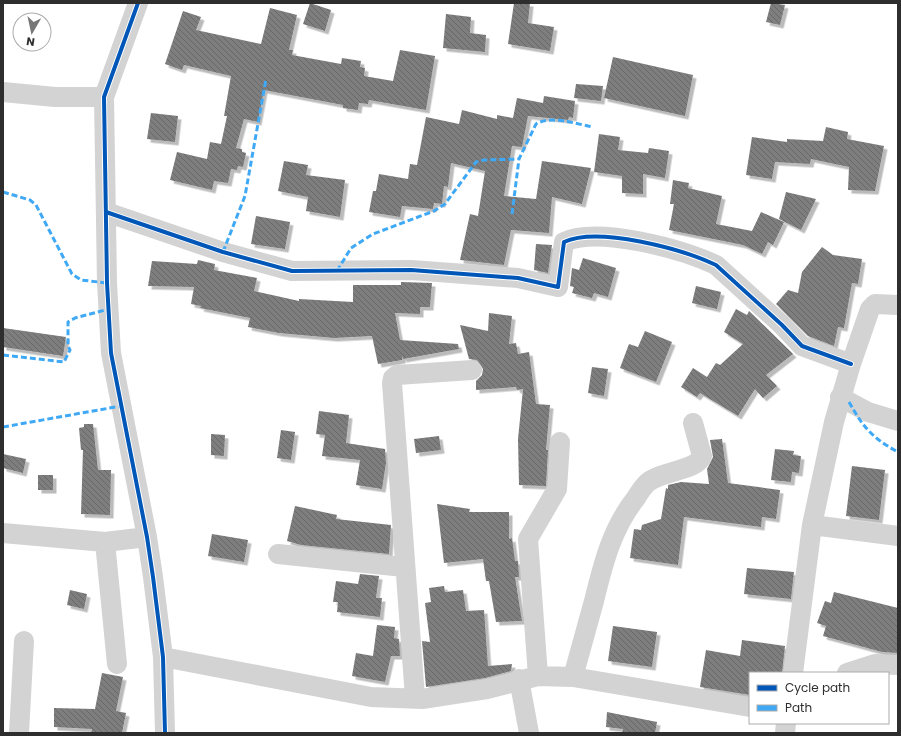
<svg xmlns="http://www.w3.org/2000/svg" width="901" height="736" viewBox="0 0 901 736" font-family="Poppins,sans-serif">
  <defs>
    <pattern id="building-back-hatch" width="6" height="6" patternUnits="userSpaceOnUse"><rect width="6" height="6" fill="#7e7e7e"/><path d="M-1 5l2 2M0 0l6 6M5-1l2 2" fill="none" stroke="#686868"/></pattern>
    <filter id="shadow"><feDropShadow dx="3.5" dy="3.5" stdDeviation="0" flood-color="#0004"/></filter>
  </defs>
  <rect width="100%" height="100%" fill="#fff"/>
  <path fill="url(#building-back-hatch)" filter="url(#shadow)" d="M310 3 331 10 325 31 303 24Z
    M514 3H530L528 23 554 27 550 51 508 44Z
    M771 3 785 5 780 25 766 22Z
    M270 8 297 15 289 50H293L292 55 341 64 342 58 361 61 360 67 365 68 364 76 393 81 400 50 435 56 426 110 369 100 368 104 359 103 358 110 343 108V105L264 90 258 122 244 119 236 148 242 149V152L246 153 243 167 238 166 237 170 231 169 228 183 214 181 212 190 170 180 177 152 207 159 210 142 221 144 227 116H224L231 76 184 65 182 70 165 64 183 11 201 17 196 30 261 44Z
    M446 14 471 17 470 33 486 35 485 52 443 48Z
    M613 57 693 75 685 116 604 98Z
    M576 84 603 86 601 101 574 98Z
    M544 96 575 101 573 118 569 117 568 120 528 116 522 147 512 146 504 196 536 199 542 161 591 168 582 204 552 197 549 233 511 230 504 265 460 260 470 214 478 216 485 171 451 163 448 187 444 186 442 204 434 203 433 209 402 206 400 217 369 212 373 191H376L379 174 408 179 410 164 417 165 426 117 459 124 462 110 497 119V115L513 118 517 98 543 103Z
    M151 113 178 116 175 142 147 139Z
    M826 127 848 132 847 139 884 146 875 191 848 190 849 167 811 159 810 164 775 162 772 179 746 175 752 137 787 142V139L823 141Z
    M599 134 620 137 618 150 648 153 649 148 669 151 665 178 643 174V194L622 193V176L594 172Z
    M284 161 308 165 306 175 345 180 340 217 306 211 308 197 278 191Z
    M673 180 689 183 688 188 722 196 716 224 752 231 761 212 784 222 773 245 768 242 762 254 743 245 669 230 674 204H670Z
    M786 192 816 199 801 230 779 219Z
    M256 216 290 222 285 249 251 244Z
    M536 244 552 245 548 273 534 270Z
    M822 247 833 255 862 259 858 284 852 283 844 328 838 327 834 346 808 336 776 304 788 290 798 293 802 272Z
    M583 258 616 268 608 297 594 293 592 298 572 293 574 287 570 286 572 268 579 270Z
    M198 260 215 264 214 270 257 278 254 291 299 301V299L353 302V285H401V282L432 283 430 307H420V314L395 313 400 340 458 344 459 349 403 359 402 356V360L378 364 372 336 334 338 279 333 248 327 250 318 200 308 201 306 191 304 194 287 148 286 152 261 197 264Z
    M696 286 721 292 717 309 692 303Z
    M736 309 747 315 749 311 793 354 766 375 777 386 763 398 755 389 738 416 700 393 697 397 681 387 693 368 707 377 716 363 720 365 743 344 724 332Z
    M489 313 512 316 509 344 516 343 518 354 529 352 536 404 550 405 546 450H548L546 486 519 485 518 439 523 389 517 390 516 387 476 390V381L482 375 483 369 477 360 469 359 460 325 488 331Z
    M3 328 66 337 63 356 3 347Z
    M645 331 672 342 656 382 620 368 629 344 638 347Z
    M592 367 608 369 604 396 588 393Z
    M319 411 349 415 346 443 385 449 386 463 382 489 356 485 360 460 322 456 325 435 316 434Z
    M84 424H93L98 470H111L110 515 81 514 83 450H81L79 428 84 427Z
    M281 430 295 432 291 460 277 458Z
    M211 434 225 435 224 456 211 455Z
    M439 436 441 450 416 453 414 439Z
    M722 439 728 483 780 490 776 519 762 517 761 527 684 517 678 565 630 558 634 529 641 530 642 525 661 519 666 488 668 489V485L681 482 709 484 707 469 713 457 710 440Z
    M775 449 794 451 793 455 801 456 799 473 792 472 791 482 771 480Z
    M3 454 26 459 23 473 3 468Z
    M852 466 885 470 879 520 846 516Z
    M38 475H53V490H38Z
    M437 504 470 509 469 512H509V539L512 538 515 561H518L519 577H515L522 621 496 622 489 581H486L483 559 444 563Z
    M295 506 337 515 336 519 391 525 389 554 301 545 287 541Z
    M212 534 248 540 244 562 208 556Z
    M747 568 794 572 791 599 744 594Z
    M360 574 379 576 376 598H382L380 617 337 612 338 602H333L336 581 358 584Z
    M444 586 445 592 463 590 466 611 484 610 488 666 512 664 511 671 485 678 426 687 422 641 430 642 425 603 431 602 429 588Z
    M70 590 87 594 84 609 67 605Z
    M834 592 898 608V653L882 652 823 636 826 626 817 623 825 601 831 603Z
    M377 625 395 627 394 638 399 639 400 656H391L385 682 352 676 356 653 373 656Z
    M613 626 657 632 652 667 608 661Z
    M742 640 785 646 782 673H750V695L700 687 706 650 740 656Z
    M102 673 123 677 116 711 126 713 122 733H91L92 729 54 727V708L95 709Z
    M607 712 657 722 655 733H622L623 729 606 727Z"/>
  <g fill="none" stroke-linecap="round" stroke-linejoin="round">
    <path stroke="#d3d3d3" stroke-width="20" d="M138 3 104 97 107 283 111 353 147 537 153 577 163 657 165 733
      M3 92 55 97H104
      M106 212 223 252 292 271 411 270 518 278 558 287 564 242C598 226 682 249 716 265L782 325 802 346 851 364
      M840 397 868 412 898 421
      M812 525 898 536
      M3 533 105 542 147 537
      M105 542 117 664
      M278 554 404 567
      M163 657 371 697 422 699 487 689 538 676 573 677 750 707
      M793 673 812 525 834 422 851 364 870 309 875 304 898 305
      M847 673 875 664 898 665
      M538 676 528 539 557 489 560 442
      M573 677C580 651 587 626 594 601 603 564 612 528 636 498 639 493 643 487 647 483 660 471 697 471 702 456L693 423
      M519 679 529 733
      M415 698 392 383 393 378 397 375 472 370
      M19 733 24 641
      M785 733 786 723"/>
    <path stroke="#3fa9f5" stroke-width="3" stroke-dasharray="6 3" stroke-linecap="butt" d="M3 192 30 200 36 205 72 274 81 280 107 283
      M512 214 519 159 536 124C551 115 576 124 593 127
      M223 252 245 196 266 79
      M337 271 351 248 373 234 434 211 445 204 476 162 484 160 519 159
      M3 355 64 362 70 350 68 346V322L75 318 109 309
      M849 402C863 427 872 438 898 452
      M3 427 121 406"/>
    <defs>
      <path id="cycleway" d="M138 3 104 97 107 283 111 353 147 537 153 577 163 657 165 733
        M106 212 223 252 292 271 411 270 518 278 558 287 564 242C598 226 682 249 716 265L782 325 802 346 851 364"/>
    </defs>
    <use href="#cycleway" stroke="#fff" stroke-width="6"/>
    <use href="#cycleway" stroke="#0057b8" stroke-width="4"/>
  </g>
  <rect width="901" height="736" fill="none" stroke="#2e2e2e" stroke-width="8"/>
  <rect x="749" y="672" width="140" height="52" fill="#ffffff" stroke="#ababab"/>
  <rect x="757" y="685" width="20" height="6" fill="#0057b8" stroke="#ababab"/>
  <text x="785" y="692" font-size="12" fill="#2e2e2e">Cycle path</text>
  <rect x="757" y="705" width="20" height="6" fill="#3fa9f5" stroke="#ababab"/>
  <text x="785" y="712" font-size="12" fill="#2e2e2e">Path</text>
  <g transform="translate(32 32) rotate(189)"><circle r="19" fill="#ffffff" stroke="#ababab"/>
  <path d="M0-3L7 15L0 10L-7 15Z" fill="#777777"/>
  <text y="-6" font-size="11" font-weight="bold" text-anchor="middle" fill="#2e2e2e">N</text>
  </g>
</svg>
